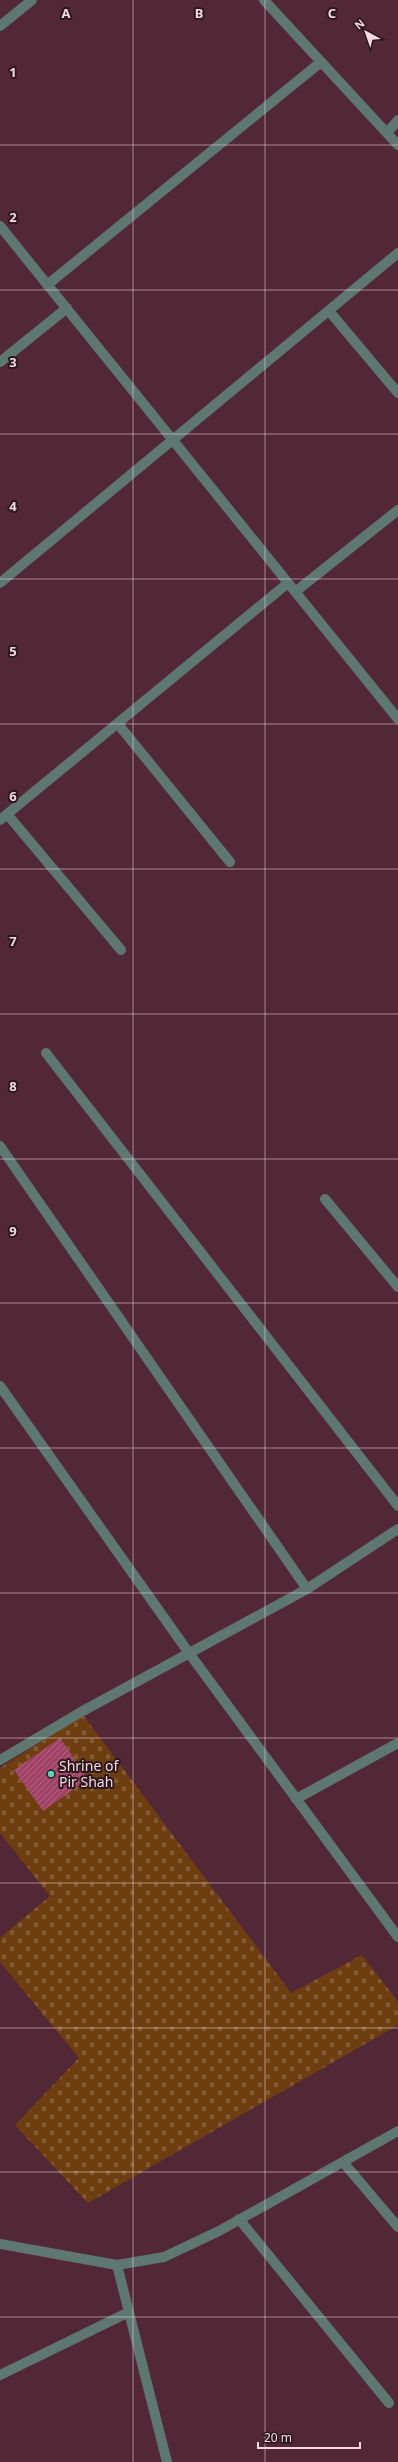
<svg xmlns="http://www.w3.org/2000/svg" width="398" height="2462" viewBox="0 0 398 2462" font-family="'Noto Sans',sans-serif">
  <defs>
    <pattern id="cemetery-stones" width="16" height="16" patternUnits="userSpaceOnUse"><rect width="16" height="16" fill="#6e3e11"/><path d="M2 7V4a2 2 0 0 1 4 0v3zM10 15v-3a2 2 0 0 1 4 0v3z" fill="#835933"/></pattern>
    <pattern id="building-hatch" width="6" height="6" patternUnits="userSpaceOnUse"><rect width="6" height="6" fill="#a14367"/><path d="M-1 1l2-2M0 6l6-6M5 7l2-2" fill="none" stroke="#b36684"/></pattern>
  </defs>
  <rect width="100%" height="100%" fill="#522736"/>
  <path fill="url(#cemetery-stones)" d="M83 1715 291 1993 362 1955 398 2002V2025L88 2203 15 2125 79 2058 0 1962V1938L50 1896 0 1833V1768Z"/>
  <path fill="url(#building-hatch)" d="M60 1738 88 1779 43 1811 14 1770Z"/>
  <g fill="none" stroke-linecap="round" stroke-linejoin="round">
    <path stroke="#5e7771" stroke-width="10" d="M264 0 398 145
      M0 26 32 0
      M387 133 398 120
      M0 226 398 719
      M47 285 321 62
      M329 311 398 393
      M0 362 67 308
      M0 583 398 253
      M295 592 398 510
      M118 724 230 862
      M7 814 121 950
      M0 820 288 583
      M46 1053 398 1506
      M0 1146 307 1589
      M325 1199 398 1287
      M0 1386 189 1653 398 1937
      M0 1760 81 1712 307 1589 398 1529
      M296 1799 398 1743
      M343 2162 398 2227
      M239 2219 389 2403
      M0 2244 117 2265 164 2257 219 2231 398 2131
      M117 2265 167 2462
      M0 2375 129 2312"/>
  </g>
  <path fill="none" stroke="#f5d8e0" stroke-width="1" stroke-opacity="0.55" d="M133 0V2462M265 0V2462M0 145H398M0 290H398M0 434H398M0 579H398M0 724H398M0 869H398M0 1014H398M0 1159H398M0 1303H398M0 1448H398M0 1593H398M0 1738H398M0 1883H398M0 2028H398M0 2172H398M0 2317H398"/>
  <circle fill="#5dceb8" stroke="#2b181e" stroke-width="1.5" cx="51" cy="1774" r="4"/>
  <g text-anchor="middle" stroke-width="4" stroke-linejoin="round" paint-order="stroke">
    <g font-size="14" fill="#f5d8e0" stroke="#2b181e" text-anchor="start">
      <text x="59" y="1771">Shrine of<tspan x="59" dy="16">Pir Shah</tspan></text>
    </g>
  </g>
  <g font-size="13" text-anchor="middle" font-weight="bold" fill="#f5d8e0" stroke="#2b181e" stroke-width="4" stroke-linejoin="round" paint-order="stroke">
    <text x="66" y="18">A</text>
    <text x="199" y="18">B</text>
    <text x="332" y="18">C</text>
    <text x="13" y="77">1</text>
    <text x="13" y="222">2</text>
    <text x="13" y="367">3</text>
    <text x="13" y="511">4</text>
    <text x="13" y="656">5</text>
    <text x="13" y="801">6</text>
    <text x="13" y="946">7</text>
    <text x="13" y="1091">8</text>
    <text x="13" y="1236">9</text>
  </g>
  <g transform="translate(366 32) rotate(320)" stroke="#2b181e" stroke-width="3" paint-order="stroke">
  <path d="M0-3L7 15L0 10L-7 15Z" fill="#f5d8e0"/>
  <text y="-6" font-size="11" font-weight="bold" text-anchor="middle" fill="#f5d8e0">N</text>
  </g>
  <path d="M258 2442v6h102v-6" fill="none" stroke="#f5d8e0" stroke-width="2"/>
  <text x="264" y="2442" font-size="12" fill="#f5d8e0" stroke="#2b181e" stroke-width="3" paint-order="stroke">20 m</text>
</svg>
